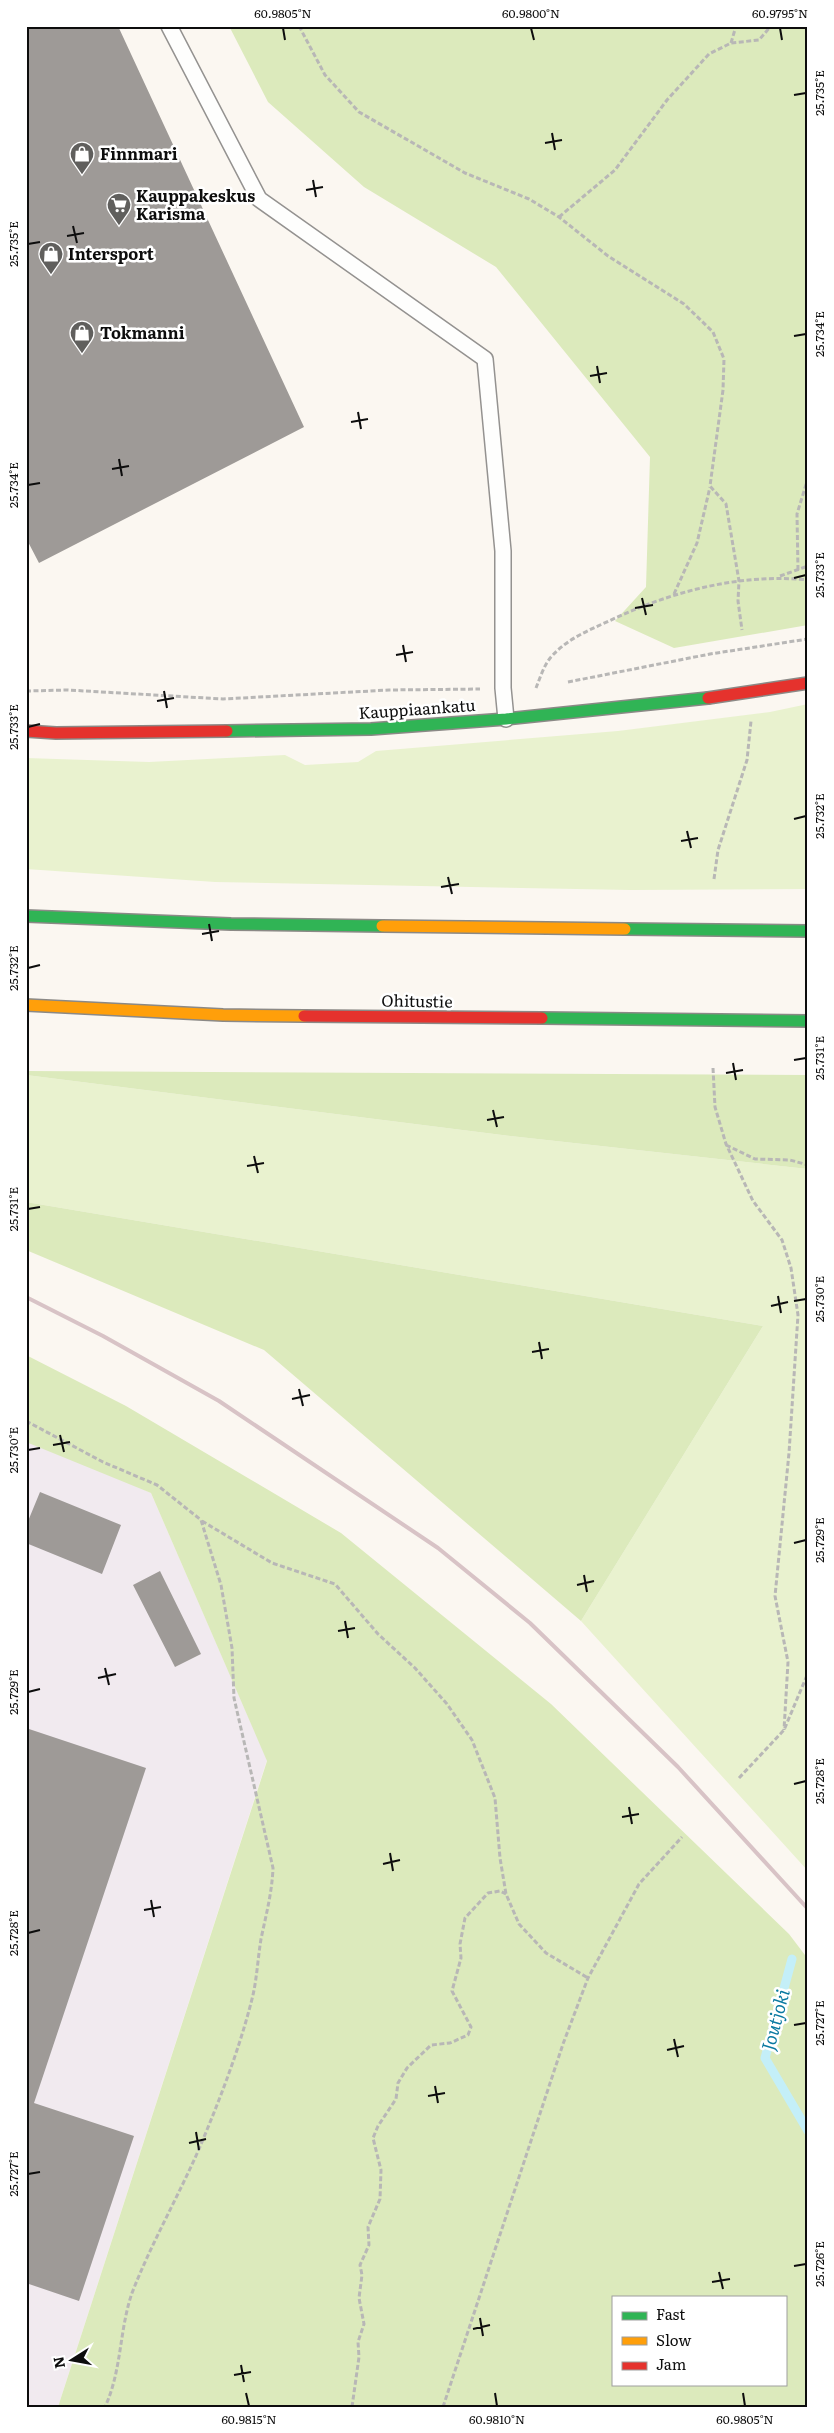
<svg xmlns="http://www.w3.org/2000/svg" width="834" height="2433" viewBox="0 0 834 2433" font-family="Literata,serif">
  <rect width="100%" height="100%" fill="#fbf7f1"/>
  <path fill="#f1eaef" d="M26 1435 151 1493 267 1760 58 2407H26Z"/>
  <path fill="#e9f2cf" d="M808 704V889L631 890 215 882 26 869V758L149 762 285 755 305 765 358 762 376 751 618 731 770 712Z
    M26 1075 502 1135 808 1169V1871L581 1621 763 1326 26 1202Z"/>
  <path fill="#dceabc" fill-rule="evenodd" d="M229 26H808V625L674 648 615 621 646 587 650 457 496 267 364 187 268 102Z
    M26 1071 808 1075V1169L502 1135 26 1075Z
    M26 1202 763 1326 581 1621 264 1350 26 1250Z
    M26 1355 126 1406 341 1533 551 1704 789 1934 808 1959V2407H58L267 1761 151 1493 26 1442ZM613 2297H785V2384H613Z"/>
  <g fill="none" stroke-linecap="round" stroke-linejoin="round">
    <path stroke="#c4eff8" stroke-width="9" d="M792 1959 765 2058 808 2131"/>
  </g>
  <path fill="#9e9a97" d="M26 26H118L304 427 39 563 26 538Z
    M40 1492 121 1525 102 1574 26 1543V1526Z
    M160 1571 201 1654 175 1667 133 1585Z
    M26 1728 146 1768 34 2103 134 2136 79 2301 26 2283Z"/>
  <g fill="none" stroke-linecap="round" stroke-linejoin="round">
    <defs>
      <path id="lane" d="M169 26 259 199 485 359 503 551V688L506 719"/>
      <path id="fast" d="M227 731 371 729 506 719 708 698
        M26 916 231 924 382 926
        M625 929 808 931
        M542 1018 808 1021"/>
      <path id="slow" d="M382 926 625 929
        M26 1005 223 1015 304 1016"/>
      <path id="jam" d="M708 698 808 683
        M26 731 56 733 227 731
        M304 1016 542 1018"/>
    </defs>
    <use href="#lane" stroke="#949290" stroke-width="18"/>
    <use href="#fast" stroke="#8b8986" stroke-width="14"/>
    <use href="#slow" stroke="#8b8986" stroke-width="14"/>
    <use href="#jam" stroke="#8b8986" stroke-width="14"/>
    <path stroke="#b8b7b6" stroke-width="3" stroke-dasharray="5 2.5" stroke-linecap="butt" d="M299 26 325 75 359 112 465 173 529 199 559 217 608 256 684 304 713 332 724 359 723 390 710 486 726 504 739 581 738 601 742 630
      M731 43 736 26
      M559 217 615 170 667 100 709 54 731 43 759 40 771 26
      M798 570 797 514 808 478
      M780 576 808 566
      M674 594 697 543 710 487
      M568 682 710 654 808 639
      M536 688C540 678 544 665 551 657 567 639 587 631 609 621 670 592 739 573 808 580
      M26 691 68 690 223 699 389 690 480 689
      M714 879 718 850 747 760 751 721
      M713 1068 715 1107 726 1144 753 1201 782 1240 791 1268 798 1315 789 1453 775 1596 788 1662 784 1730
      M726 1145 755 1159 790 1160 808 1165
      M26 1421 103 1462 157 1485 201 1520 221 1585 232 1648 234 1698 273 1868C272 1893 266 1915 261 1939 258 1957 257 1977 253 1995 240 2048 220 2099 199 2149 178 2197 151 2244 132 2293 119 2331 122 2370 105 2407
      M202 1521 272 1563 335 1584 378 1634 415 1668 447 1704 472 1740 495 1798 500 1858 506 1894 519 1924 546 1953 588 1978
      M739 1778 784 1730 808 1673
      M352 2407 359 2357 358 2342 364 2324 359 2298 362 2275 360 2265 369 2245 368 2227 380 2199 381 2170 373 2138 378 2126 396 2099 398 2083 407 2068 431 2045 450 2043 468 2035 471 2027 452 1991 461 1958 460 1944 465 1918 488 1893 500 1891 506 1894
      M443 2407 563 2044 588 1978 639 1884 682 1837"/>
    <use href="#lane" stroke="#fefefd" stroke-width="15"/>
    <use href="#fast" stroke="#30b455" stroke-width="11"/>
    <use href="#slow" stroke="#ff9f0a" stroke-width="11"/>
    <use href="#jam" stroke="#e5322d" stroke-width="11"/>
    <path stroke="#d8c3c6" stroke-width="4" d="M26 1297 103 1336 219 1401 438 1548 530 1623 678 1767 808 1909"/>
  </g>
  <path fill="none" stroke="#0d0d0d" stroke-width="2" d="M283 28 285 40M531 28 534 40M780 28 782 40M794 95 806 93M552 133 555 150M545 143 562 140M313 180 316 197M306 190 323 187M73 226 77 243M67 236 84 233M28 244 40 242M794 336 806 334M597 366 600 383M590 376 607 373M358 412 361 429M351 422 368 419M119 459 122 476M112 469 129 466M28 485 40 483M794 578 806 575M642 598 646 615M635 608 653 605M403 645 406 662M396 655 413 652M164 691 167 708M157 701 174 698M28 727 40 724M794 819 806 816M687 831 691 848M681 841 698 838M448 877 452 894M441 887 459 884M209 924 212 941M202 934 219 931M28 968 40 965M794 1060 806 1058M733 1063 736 1080M726 1073 743 1070M493 1110 497 1127M487 1120 504 1117M254 1156 258 1173M247 1166 264 1163M28 1209 40 1207M778 1296 781 1313M794 1301 806 1299M771 1306 788 1302M539 1342 542 1359M532 1352 549 1349M299 1389 303 1406M292 1399 310 1395M60 1435 64 1452M53 1445 70 1442M28 1450 40 1448M794 1543 806 1540M584 1575 587 1592M577 1585 594 1581M345 1621 348 1638M338 1631 355 1628M105 1668 109 1685M98 1678 116 1674M28 1692 40 1689M794 1784 806 1781M629 1807 632 1824M622 1817 639 1814M390 1853 393 1871M383 1864 400 1860M151 1900 154 1917M144 1910 161 1907M28 1933 40 1930M794 2025 806 2023M674 2039 678 2057M667 2050 684 2046M435 2086 438 2103M428 2096 445 2093M196 2132 199 2150M189 2143 206 2139M28 2174 40 2172M794 2266 806 2264M719 2272 723 2289M712 2282 730 2279M480 2318 483 2336M473 2329 490 2325M241 2365 244 2382M234 2375 251 2372M246 2393 249 2406M495 2393 497 2406M743 2393 745 2406"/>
  <defs>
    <symbol id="shop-pin" viewBox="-11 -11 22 30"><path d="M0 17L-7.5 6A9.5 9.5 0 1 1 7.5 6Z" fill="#605f5d" stroke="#fff"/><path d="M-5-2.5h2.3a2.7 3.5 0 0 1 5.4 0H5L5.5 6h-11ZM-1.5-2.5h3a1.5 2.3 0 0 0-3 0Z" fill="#fff"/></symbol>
    <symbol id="supermarket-pin" viewBox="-11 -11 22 30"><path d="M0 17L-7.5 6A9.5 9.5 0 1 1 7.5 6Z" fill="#605f5d" stroke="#fff"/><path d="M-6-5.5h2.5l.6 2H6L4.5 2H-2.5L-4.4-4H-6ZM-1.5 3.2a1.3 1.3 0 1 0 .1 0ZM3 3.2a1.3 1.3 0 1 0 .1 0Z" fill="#fff"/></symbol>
  </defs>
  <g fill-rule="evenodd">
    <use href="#shop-pin" x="68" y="140" width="28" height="38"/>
    <use href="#supermarket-pin" x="105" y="191" width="28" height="38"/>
    <use href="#shop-pin" x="37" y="240" width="28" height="38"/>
    <use href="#shop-pin" x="68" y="319" width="28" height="38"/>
  </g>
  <g text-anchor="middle" stroke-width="5" stroke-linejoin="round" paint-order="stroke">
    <g font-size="16" font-weight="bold" fill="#0d0d0d" stroke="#fff" text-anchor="start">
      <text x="100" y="160">Finnmari</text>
      <text x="136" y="202">Kauppakeskus<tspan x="136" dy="18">Karisma</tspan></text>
      <text x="68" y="260">Intersport</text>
      <text x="100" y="339">Tokmanni</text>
    </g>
    <g font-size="16" fill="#0d0d0d" stroke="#fff">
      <text transform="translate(417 709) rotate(-4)" y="6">Kauppiaankatu</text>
      <text transform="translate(417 1001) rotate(1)" y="6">Ohitustie</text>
    </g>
    <g font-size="18" font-style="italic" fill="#0b7aa1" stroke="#fff">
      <text transform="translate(776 2020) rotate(-75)" y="6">Joutjoki</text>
    </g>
  </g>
  <rect width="834" height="2433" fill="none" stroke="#ffffff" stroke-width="55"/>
  <rect x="612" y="2296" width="175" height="90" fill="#ffffff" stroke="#9e9e9e"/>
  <rect x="622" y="2312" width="25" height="8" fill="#30b455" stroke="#9e9e9e"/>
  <text x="656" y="2320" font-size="15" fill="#0d0d0d">Fast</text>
  <rect x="622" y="2337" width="25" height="8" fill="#ff9f0a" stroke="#9e9e9e"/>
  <text x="656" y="2346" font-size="15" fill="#0d0d0d">Slow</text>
  <rect x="622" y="2362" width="25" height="8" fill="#e5322d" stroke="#9e9e9e"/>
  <text x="656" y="2370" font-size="15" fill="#0d0d0d">Jam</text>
  <g transform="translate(72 2360) rotate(259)" stroke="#ffffff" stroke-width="4" paint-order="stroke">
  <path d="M0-4L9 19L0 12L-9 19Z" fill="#0d0d0d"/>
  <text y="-8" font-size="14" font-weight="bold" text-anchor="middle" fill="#0d0d0d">N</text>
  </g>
  <rect x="28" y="28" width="778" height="2378" fill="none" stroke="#0d0d0d" stroke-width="2"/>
  <g font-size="12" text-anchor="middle" fill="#0d0d0d">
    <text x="283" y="18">60.9805°N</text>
    <text x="531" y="18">60.9800°N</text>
    <text x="780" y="18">60.9795°N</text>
    <text transform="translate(820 93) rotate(-90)" y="4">25.735°E</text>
    <text transform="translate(14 244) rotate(-90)" y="4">25.735°E</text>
    <text transform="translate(820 334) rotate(-90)" y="4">25.734°E</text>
    <text transform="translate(14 485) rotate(-90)" y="4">25.734°E</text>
    <text transform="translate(820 575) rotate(-90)" y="4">25.733°E</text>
    <text transform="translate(14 727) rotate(-90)" y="4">25.733°E</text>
    <text transform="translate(820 816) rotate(-90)" y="4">25.732°E</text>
    <text transform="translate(14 968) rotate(-90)" y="4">25.732°E</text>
    <text transform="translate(820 1058) rotate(-90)" y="4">25.731°E</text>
    <text transform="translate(14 1209) rotate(-90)" y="4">25.731°E</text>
    <text transform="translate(820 1299) rotate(-90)" y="4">25.730°E</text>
    <text transform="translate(14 1450) rotate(-90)" y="4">25.730°E</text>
    <text transform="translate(820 1540) rotate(-90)" y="4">25.729°E</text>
    <text transform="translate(14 1692) rotate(-90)" y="4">25.729°E</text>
    <text transform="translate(820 1781) rotate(-90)" y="4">25.728°E</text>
    <text transform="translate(14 1933) rotate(-90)" y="4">25.728°E</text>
    <text transform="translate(820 2023) rotate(-90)" y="4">25.727°E</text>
    <text transform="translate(14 2174) rotate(-90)" y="4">25.727°E</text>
    <text transform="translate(820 2264) rotate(-90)" y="4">25.726°E</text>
    <text x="249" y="2424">60.9815°N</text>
    <text x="497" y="2424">60.9810°N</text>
    <text x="745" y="2424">60.9805°N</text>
  </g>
</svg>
